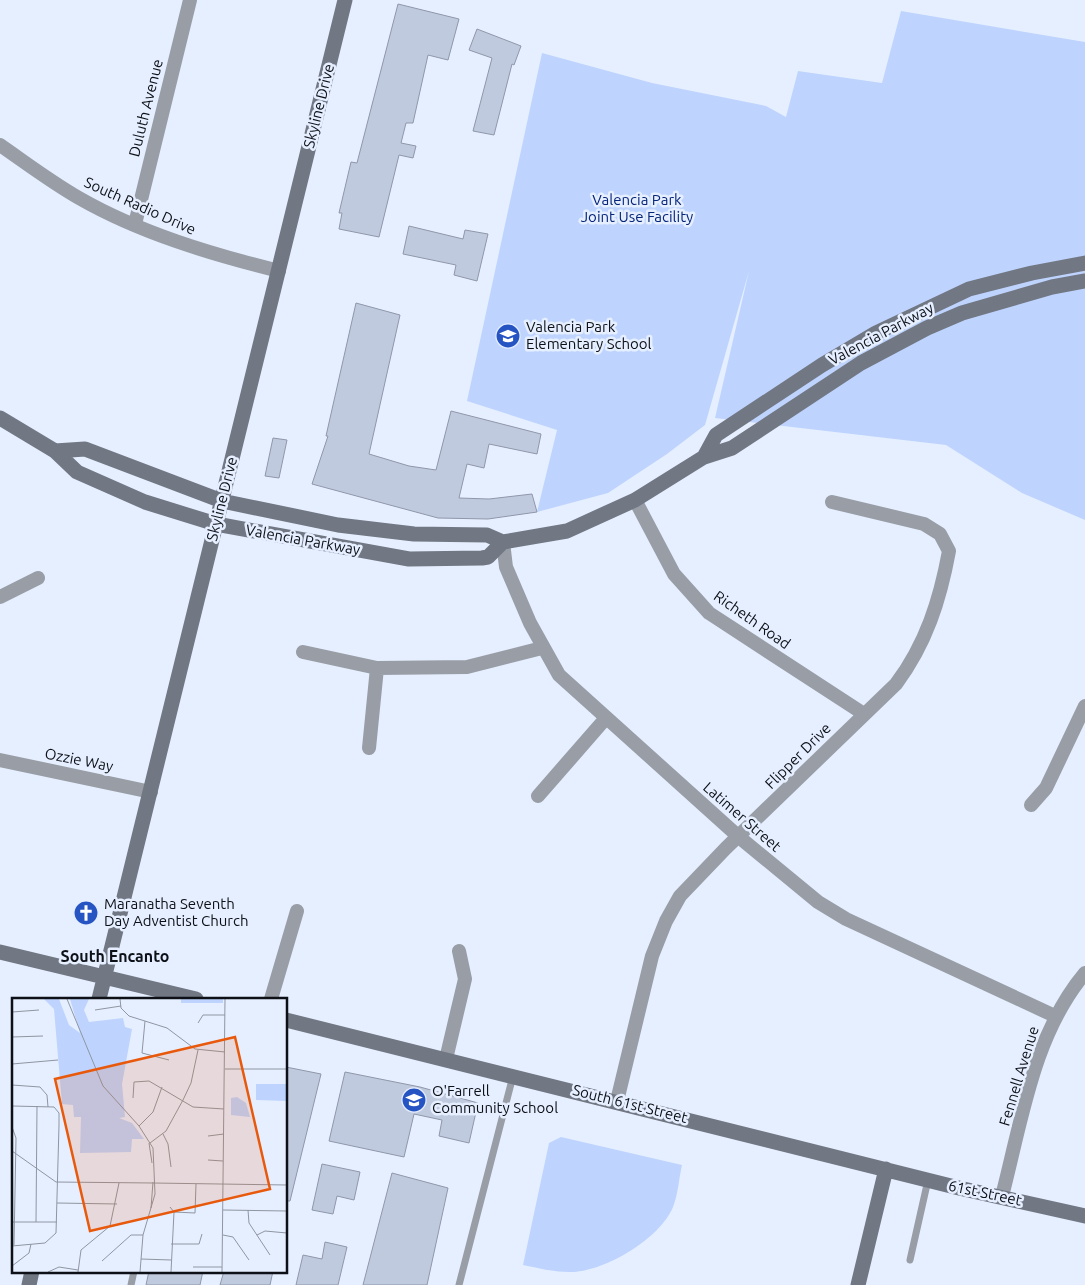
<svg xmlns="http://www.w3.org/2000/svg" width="1085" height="1285" viewBox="0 0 1085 1285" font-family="Ubuntu,sans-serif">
  <rect width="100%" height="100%" fill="#e6efff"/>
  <path fill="#bed4fe" d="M901 11 1085 42V520L1022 493 946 445 715 418 749 271 705 425 667 454 608 493 537 512 557 430 467 401 542 53 652 83 766 106 786 117 798 71 882 83Z
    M561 1137 682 1165C679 1178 678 1195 673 1207 660 1239 603 1273 569 1272 553 1272 538 1268 523 1265L549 1143Z"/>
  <path fill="#c0cade" stroke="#8f98ab" d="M398 4 459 19 448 60 428 55 413 123H406L401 143 416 146 413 158 399 155 379 237 339 229 342 213H339L351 162 357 163Z
    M477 29 521 46 514 65 512 64 494 135 473 131 492 58 469 50Z
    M409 226 463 239 465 230 488 234 477 281 454 275 456 265 403 254Z
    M356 303 400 315 369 454 409 466 436 470 451 411 541 434 537 454 489 444 484 468 467 464 459 498 489 499 532 494 537 512 488 519 438 518 312 484 328 436H326Z
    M273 438 287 440 279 478 265 476Z
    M286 1067 321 1074 290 1201H286Z
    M345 1072 420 1087 478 1103 469 1143 439 1136 442 1120 414 1114 404 1157 329 1141Z
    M322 1164 360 1172 354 1200 337 1196 333 1214 312 1210Z
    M392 1173 448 1188 427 1285H363Z
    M325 1242 347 1247 338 1285H296L303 1255 322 1259Z
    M149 1271H203L200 1285H146Z
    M224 1271H273L270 1285H220Z"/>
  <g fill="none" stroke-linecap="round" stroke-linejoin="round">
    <path stroke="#999ea6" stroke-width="7" d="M910 1260 928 1180
      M131 1285 134 1271
      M459 1285 513 1076"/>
    <path stroke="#999ea6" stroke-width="14" d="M0 145C26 163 51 182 79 198 140 233 211 254 279 271
      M135 224 190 0
      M635 500 674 574 709 613 864 714
      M503 542 506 567 530 623 559 675 739 837 818 902 846 919 1055 1016
      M0 597 38 578
      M303 652 377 668 467 667 542 648
      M369 748 377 668
      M0 760 151 792
      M538 796 606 718
      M1031 805 1046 788 1085 706
      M271 999 297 911
      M446 1059 465 979 459 951
      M617 1101 652 956 666 921 680 896 726 848 896 684C926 644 940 600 949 551L940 534 924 524 832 502
      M1002 1196C1022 1120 1033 1035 1085 973"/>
    <path stroke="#717783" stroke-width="15" d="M0 418 55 451 77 472 145 502 216 524 409 559 482 558 488 557 503 542
      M55 451 85 449 222 501 338 525 414 534 487 535 503 542 567 531 635 500 704 457 732 448 861 363 927 328 962 313 1052 287 1085 281
      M704 457 716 435 822 365 876 333 969 289 1032 273 1085 263
      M0 952 196 999
      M99 999 345 0
      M286 1020 959 1188 1085 1216
      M29 1285 32 1271
      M858 1285 886 1169"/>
  </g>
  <defs>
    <symbol id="school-disc" viewBox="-11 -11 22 22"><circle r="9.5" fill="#2654c2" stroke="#e6efff"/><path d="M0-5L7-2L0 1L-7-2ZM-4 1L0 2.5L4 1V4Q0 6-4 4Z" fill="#fff"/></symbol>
    <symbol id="church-disc" viewBox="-11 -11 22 22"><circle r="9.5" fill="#2654c2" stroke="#e6efff"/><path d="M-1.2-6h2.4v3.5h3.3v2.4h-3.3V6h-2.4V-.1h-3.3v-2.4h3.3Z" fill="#fff"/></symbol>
  </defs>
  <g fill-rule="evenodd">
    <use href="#school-disc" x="494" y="322" width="28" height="28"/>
    <use href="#church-disc" x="72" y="899" width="28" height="28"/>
    <use href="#school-disc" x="400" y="1086" width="28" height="28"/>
  </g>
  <g text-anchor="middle" stroke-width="5" stroke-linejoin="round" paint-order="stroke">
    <g font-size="15" fill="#0d1016" stroke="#e6efff">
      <text transform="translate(319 106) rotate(-76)" y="5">Skyline Drive</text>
      <text transform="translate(146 108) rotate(-76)" y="5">Duluth Avenue</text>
      <text transform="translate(140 206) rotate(24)" y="5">South Radio Drive</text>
      <text transform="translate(881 334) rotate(-28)" y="5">Valencia Parkway</text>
      <text transform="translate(222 499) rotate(-76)" y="5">Skyline Drive</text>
      <text transform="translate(303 540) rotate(10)" y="5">Valencia Parkway</text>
      <text transform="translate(752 620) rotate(35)" y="5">Richeth Road</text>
      <text transform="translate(798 756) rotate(-45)" y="5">Flipper Drive</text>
      <text transform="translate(79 760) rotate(11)" y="5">Ozzie Way</text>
      <text transform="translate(742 817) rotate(41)" y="5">Latimer Street</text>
      <text transform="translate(1019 1076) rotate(-73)" y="5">Fennell Avenue</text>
      <text transform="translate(630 1104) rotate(14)" y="5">South 61st Street</text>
      <text transform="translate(985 1193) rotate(12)" y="5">61st Street</text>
    </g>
    <g font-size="15" fill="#06257a" stroke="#e6efff">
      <text x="637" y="205">Valencia Park<tspan x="637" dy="17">Joint Use Facility</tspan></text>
    </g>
    <g font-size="15" fill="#0d1016" stroke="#e6efff" text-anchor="start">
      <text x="526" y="332">Valencia Park<tspan x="526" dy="17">Elementary School</tspan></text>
      <text x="104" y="909">Maranatha Seventh<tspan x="104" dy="17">Day Adventist Church</tspan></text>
      <text x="432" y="1096">O'Farrell<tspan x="432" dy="17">Community School</tspan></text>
    </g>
    <g font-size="16" font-weight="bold" fill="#0d1016" stroke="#e6efff">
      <text x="115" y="962">South Encanto</text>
    </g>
  </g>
  <g transform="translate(12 998)">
    <rect width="275" height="275" fill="#e6efff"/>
    <path d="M32 1H47L57 27 68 35 58 1H77L72 12 77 24 111 20 113 29 120 31 110 86 113 119 107 120 120 125 132 141H120L119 154 68 155 69 119H62L61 107 50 106 42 11ZM169 1H211V5H169ZM244 86H275V103L244 102ZM225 99 234 105 238 119 219 117V100Z" fill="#bed4fe"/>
    <path fill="none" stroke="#8f96a2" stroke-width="1" d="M55 1 91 88 127 128 141 150 143 196 131 237 128 274M108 1 109 10 117 18 155 30 183 51 213 54M83 12 109 8M0 14 27 12M133 23 130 55 157 62M186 25 191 17H213M0 39 31 38M0 66 46 62M213 71H275M0 87 28 89 35 97 36 109M121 100 122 84 137 83 181 109 212 111M0 108 42 109 47 115V127L44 235 33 245 0 248M127 128 141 114 150 89M0 129 4 140 2 247M151 136 156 146 159 169M196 138 212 136M137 145 140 165M138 145 154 133 171 102 179 85 186 52M0 153 44 184 141 185M196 162 211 163M141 185 275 187M45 205 105 206M158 209 162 214 183 215 184 186M139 210 141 184M211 212 275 213M236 212 237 225 258 257M0 224H45M24 224 25 108M211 237 221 239 237 262M245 237 253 233 275 235M159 246H187L190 236M129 261 159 262M90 263 119 237H131M0 268 17 255 19 246M181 269H210M36 274 47 269 66 272M66 274 69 252 98 228 107 185M159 274 162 214M210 274 213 1"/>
    <path fill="#e8590c" fill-opacity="0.15" stroke="#e8590c" stroke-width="2.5" d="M223 39 258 191 78 233 43 81Z"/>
    <rect width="275" height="275" fill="none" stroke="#0d1016" stroke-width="2.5"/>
  </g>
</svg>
